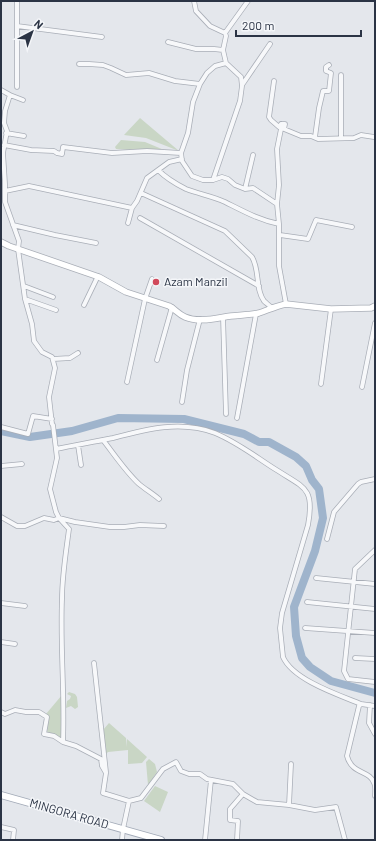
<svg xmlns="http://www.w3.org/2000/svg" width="376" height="841" viewBox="0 0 376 841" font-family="Barlow,sans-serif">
  <rect width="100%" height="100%" fill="#e4e7ec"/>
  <path fill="#c9d6c5" d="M140 118 179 151 146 138 124 135Z
    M121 140 145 142 169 152 116 149 115 147Z
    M69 692 75 694 77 697 78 707 75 709 71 706 66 708 67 701 70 699 71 696 67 694Z
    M62 695V740L47 733 49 716 46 714Z
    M109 723 126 738 127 747V739L147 757 142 763 128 764V750L108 752 106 754 103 730Z
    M149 759 155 764 157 772 148 785 146 762Z
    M155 786 168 792 160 812 144 801Z"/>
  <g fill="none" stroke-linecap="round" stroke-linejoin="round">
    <path stroke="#9fb4cc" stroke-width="8" d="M1 431 30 437 72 431 118 418 184 419 244 434 259 442H269L296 457 306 466 312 480 319 489 323 518 315 551 294 607 296 636 302 658 310 667 331 681 375 693"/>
    <defs>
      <path id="minor" d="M17 1V87
        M194 1 196 11 210 26 225 33
        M17 26 102 37
        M168 42 196 49H214L223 50
        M226 63 215 66 207 73 200 84 193 102 188 133 181 153 182 161 192 176 203 180H213L222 177 228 179 235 185 245 189 253 188 277 204
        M79 64H89L103 65 111 68 126 75 149 73 175 81 200 84
        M274 81 269 117 271 120 279 127 281 124
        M242 85 270 44
        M1 90 10 95
        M23 100 10 95 5 111 4 123 7 131 3 153 5 184V202L19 241 18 249 25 299 32 324 34 341 42 352 52 357 55 368 49 397 52 424
        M282 124 277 149 279 185 277 204 279 224V266L286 304
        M282 124H285L284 129 301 136H311L318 139 354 138 361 135 374 137
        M6 133 24 136
        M315 137 319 108 323 91H329L331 73 326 71V67L329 65
        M341 138V75
        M4 145 31 150 54 151 57 153 62 154 63 147 112 153 147 151 181 153
        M158 170C166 178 176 184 186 189 199 194 212 196 225 202 243 211 259 220 279 224
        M213 180 240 101 242 86 241 77 226 63 223 50 226 36 225 33 248 1
        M245 189 253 155
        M5 191 29 186 132 208
        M141 193 225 231 252 257C260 270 255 289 264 301 266 303 269 305 272 308
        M140 218 259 286
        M128 223 132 208 137 201 147 178 169 162 182 159
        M13 225 55 235 96 243
        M280 235 308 239 316 220 352 227
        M24 286 53 297
        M25 299 56 310
        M84 305 98 276
        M223 317 226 414
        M53 359 70 358 78 353
        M157 360 172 307
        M127 382 145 299 152 279
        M321 384 331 309
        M362 387 375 323
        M182 402 187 370 200 319
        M237 418 256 314
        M53 425 57 458 50 489 56 512 59 518 69 529C66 552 62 576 62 599 60 647 65 694 63 742L76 746 101 759 102 766 106 773 103 793 129 801 123 829 122 840
        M1 427 28 434 33 416 52 419
        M103 440C114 454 125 471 139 484 145 489 152 493 159 499
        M78 445 81 465
        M56 449C75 445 94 442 113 438 147 429 181 420 215 433 237 442 256 457 275 469 304 488 315 487 308 525L282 613 280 628 283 657C293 680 339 695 361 704
        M1 466 22 464
        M1 517 17 526H25L44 518 54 520 59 518 75 522 110 527H124L140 525 164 526
        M327 539 334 512 358 484 361 482 375 479
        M375 550 355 569 344 671 348 679 375 682
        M316 578 375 584
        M307 602 375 609
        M1 603 25 606
        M305 628 375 633
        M1 642 15 644
        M355 658 375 659
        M94 663 106 772
        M370 705 369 723 375 734
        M375 706 361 704 359 706 347 756C352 775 370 770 374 783 376 786 375 792 375 796
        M1 712 5 714 15 710 26 712H39L47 717 44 734 54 736 63 742
        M129 801 141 798 163 769 176 762 181 771 189 774H200L207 779 233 784 243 794 257 802 289 805 315 810 336 807 345 840
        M289 805 291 764
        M1 827 14 830 13 840
        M205 840 211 780
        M237 840 238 821 230 820V809L243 794"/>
      <path id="secondary" d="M1 242 9 246 99 277 126 292 169 306C175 309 178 314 185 317 199 323 216 318 231 316 240 315 250 315 259 313 268 310 276 306 286 304L331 309 371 308 375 306"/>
      <path id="primary" d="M1 795 161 840"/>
    </defs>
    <use href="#minor" stroke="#a9aeb7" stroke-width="5.5"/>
    <use href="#secondary" stroke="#a9aeb7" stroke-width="7"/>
    <use href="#primary" stroke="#a3abb8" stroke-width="8"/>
    <use href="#minor" stroke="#f7f8fa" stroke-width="4"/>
    <use href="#secondary" stroke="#fff" stroke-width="5.5"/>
    <use href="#primary" stroke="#fff" stroke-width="6"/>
  </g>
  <circle fill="#d1495b" stroke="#f4f6f9" stroke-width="1.5" cx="156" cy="282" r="4"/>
  <g text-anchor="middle" stroke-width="3" stroke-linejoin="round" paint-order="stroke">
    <g font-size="12" fill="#2b3445" stroke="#f4f6f9" text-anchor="start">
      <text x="164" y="286">Azam Manzil</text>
    </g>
    <g font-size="12" fill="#2b3445" stroke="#f4f6f9">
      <text transform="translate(69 814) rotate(16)" y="4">MINGORA ROAD</text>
    </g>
  </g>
  <rect width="376" height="841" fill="none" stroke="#2b3445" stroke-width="4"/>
  <g transform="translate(32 32) rotate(41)" stroke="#f4f6f9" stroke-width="3" paint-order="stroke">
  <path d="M0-3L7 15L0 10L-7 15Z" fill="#2b3445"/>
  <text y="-6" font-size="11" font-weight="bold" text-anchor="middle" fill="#2b3445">N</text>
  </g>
  <path d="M236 30v6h125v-6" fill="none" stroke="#2b3445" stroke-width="2"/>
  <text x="242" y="30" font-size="12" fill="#2b3445" stroke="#f4f6f9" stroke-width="3" paint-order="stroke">200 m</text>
</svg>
